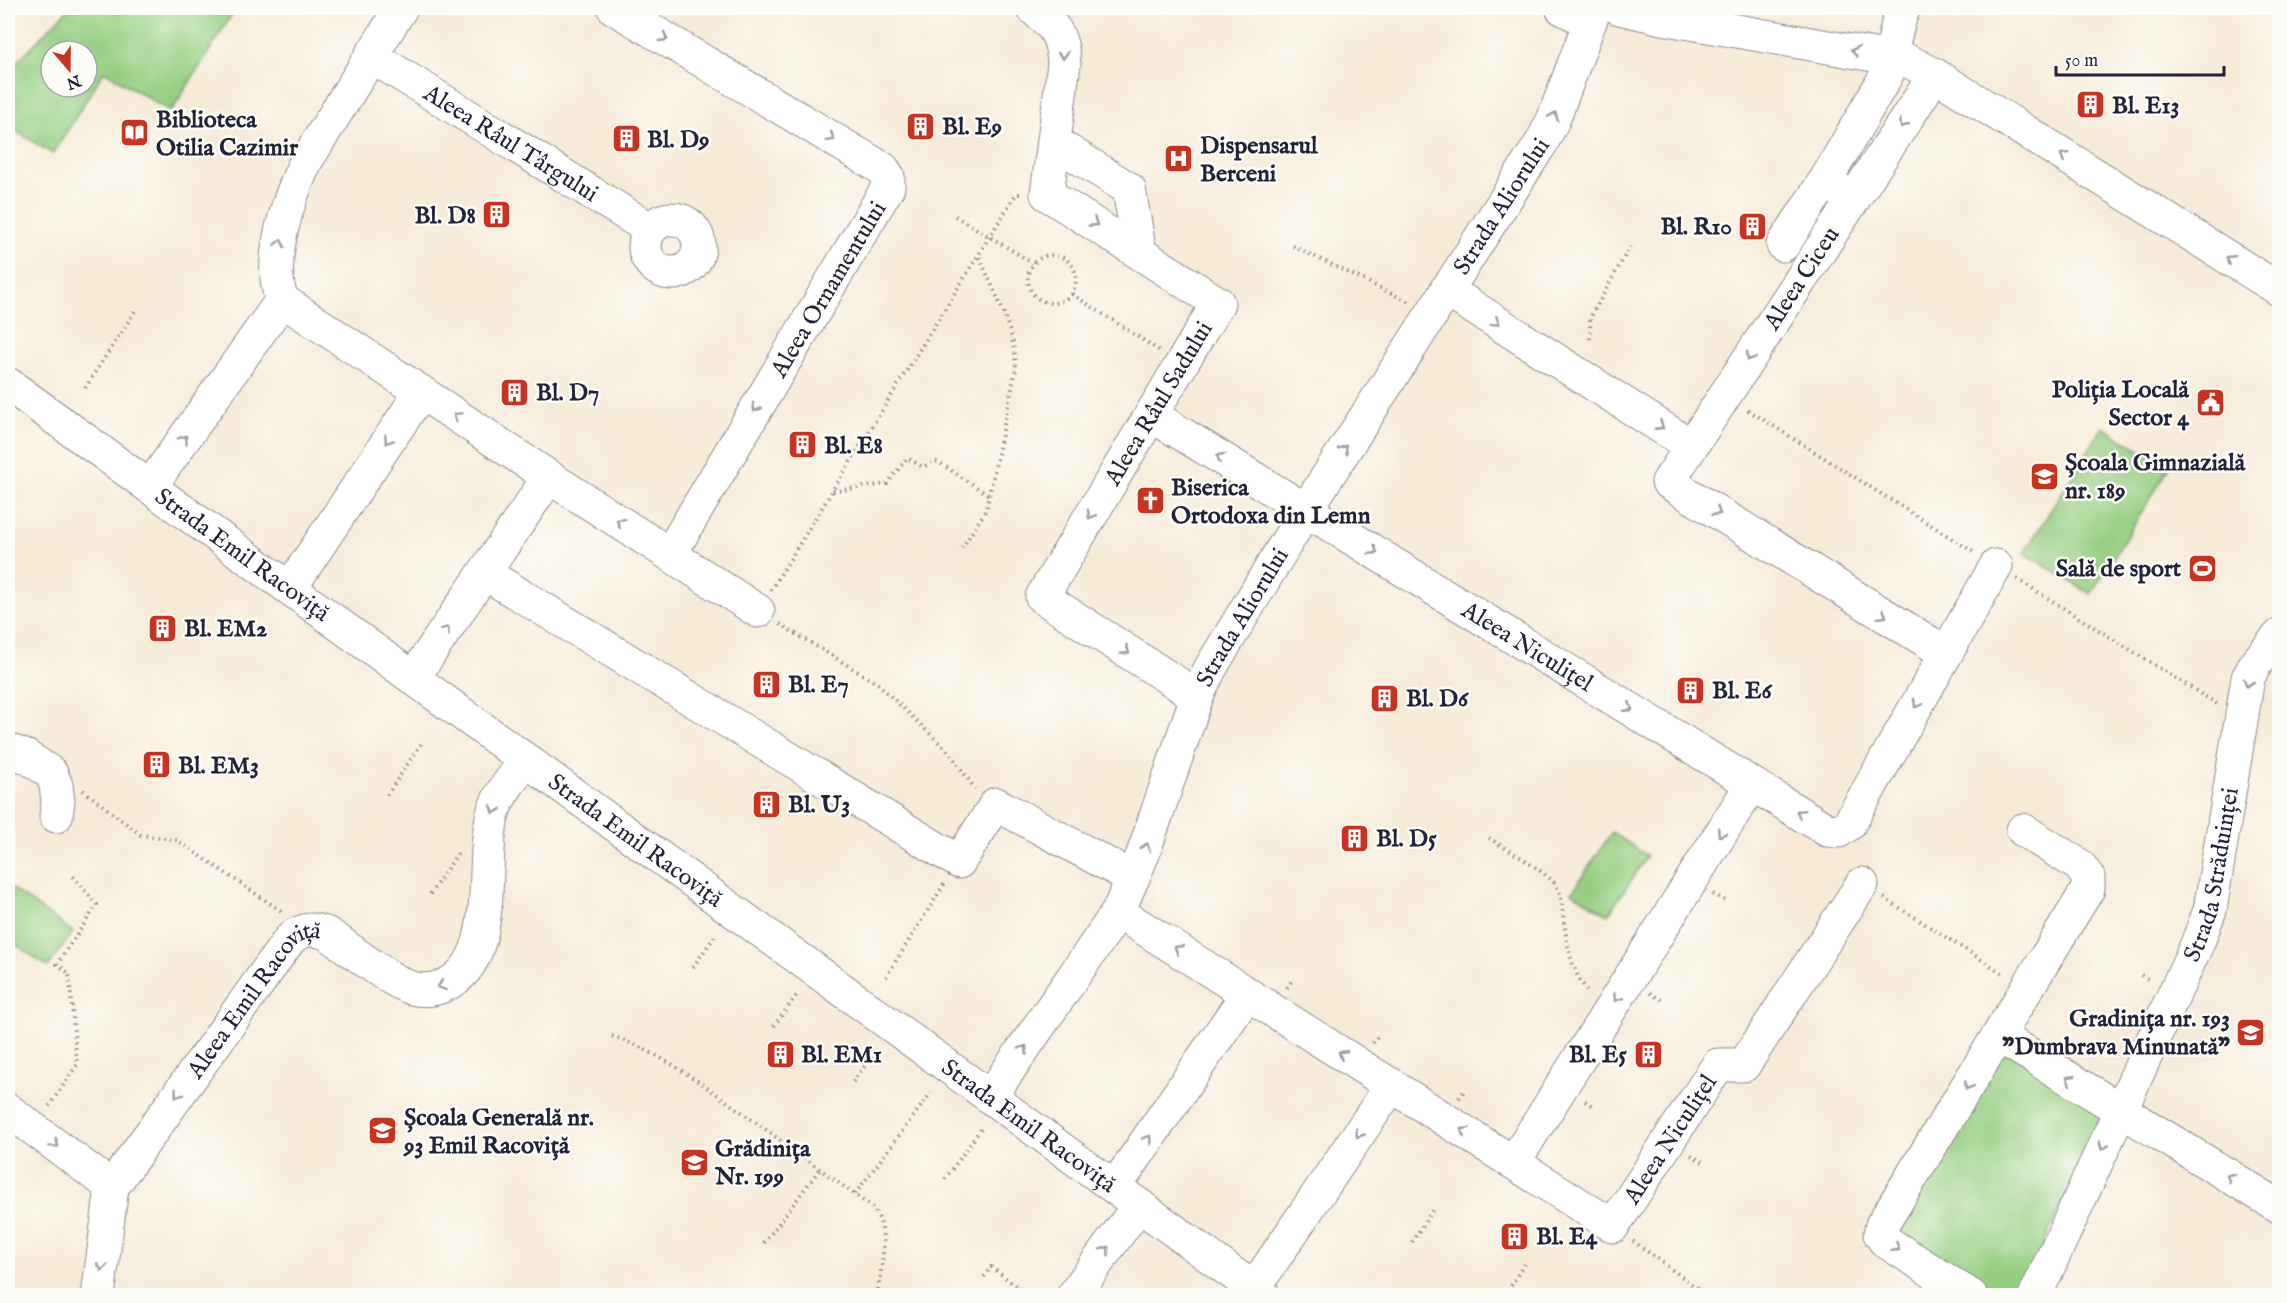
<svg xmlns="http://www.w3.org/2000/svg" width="2287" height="1303" viewBox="0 0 2287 1303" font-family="'IM FELL English',serif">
  <rect width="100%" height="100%" fill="#fdfcf7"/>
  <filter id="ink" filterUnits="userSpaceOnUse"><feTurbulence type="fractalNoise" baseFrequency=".0167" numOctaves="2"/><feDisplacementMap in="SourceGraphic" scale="12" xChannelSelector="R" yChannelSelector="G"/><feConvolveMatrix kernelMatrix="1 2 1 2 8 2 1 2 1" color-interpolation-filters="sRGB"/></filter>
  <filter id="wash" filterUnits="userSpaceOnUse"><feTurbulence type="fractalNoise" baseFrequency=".008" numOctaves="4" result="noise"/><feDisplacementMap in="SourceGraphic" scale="24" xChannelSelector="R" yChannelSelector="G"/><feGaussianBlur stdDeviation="1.35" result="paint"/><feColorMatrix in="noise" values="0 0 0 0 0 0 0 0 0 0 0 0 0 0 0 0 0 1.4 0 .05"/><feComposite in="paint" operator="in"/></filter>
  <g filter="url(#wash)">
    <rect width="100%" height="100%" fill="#f7ebd8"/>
    <path fill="#96cf82" stroke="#5c785e" stroke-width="1.5" fill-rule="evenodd" d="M69 8H236L171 112 104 71 53 154 8 126V71ZM51 51H87V87H51Z
      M2103 427 2169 468 2091 594 2024 553Z
      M1612 832 1647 856 1608 915 1572 892Z
      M8 886 73 932 48 967 8 939Z
      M2002 1046 2106 1109 2020 1295H2003L1892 1231Z"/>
  </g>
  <g filter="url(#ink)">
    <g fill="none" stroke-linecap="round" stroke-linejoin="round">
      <defs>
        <g id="minor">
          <path d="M614 8 883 169 888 176V187L670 554"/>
          <path d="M1033 8C1055 27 1062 34 1064 64L1047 194 1218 303 1042 597 1197 696"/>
          <path d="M1562 8 1590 22"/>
          <path d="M1619 8 1662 18 1908 61 1935 75 2280 290"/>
          <path id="s1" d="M371 56 650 229"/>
          <path d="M1935 75 1668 482 1946 653"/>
          <path d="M1054 142 1129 189 1140 253"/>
          <path d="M1853 200 1837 189 1828 176 1887 74C1894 52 1894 27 1904 8"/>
          <circle cx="672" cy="246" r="27"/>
          <path d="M1783 245 1828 176"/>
          <path d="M1446 290 1691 446"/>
          <path d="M282 300 549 477 758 611"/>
          <path d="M282 300C266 261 289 197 306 161L401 8"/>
          <path id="s2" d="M8 384 1264 1296"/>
          <path id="s3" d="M1151 415 1827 830 1839 831 1849 824 1996 566"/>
          <path d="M150 487 282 300"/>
          <path d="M484 573 959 862 996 804 1133 878"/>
          <path d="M290 588 421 392"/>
          <path d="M413 678 549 477"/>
          <path d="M8 750 27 757 51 773 56 785 58 801 56 816"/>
          <path id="s4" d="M1118 912 1613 1226 1718 1065H1744L1862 884"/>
          <path d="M1999 1036 2280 1207"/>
          <path id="s5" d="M990 1097 1118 912 1143 854 1197 696 1210 669 1306 510 1542 142 1553 120 1595 8"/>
          <path d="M8 1110 112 1187"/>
          <path d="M1514 1162 1752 784"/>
          <path d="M1115 1187 1247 994"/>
          <path d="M1254 1288 1392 1085"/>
          <path id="s6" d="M98 1296 112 1187 290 939C303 929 312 927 328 934 349 948 390 982 412 988 422 991 433 990 443 986 503 962 478 860 494 810 500 792 515 775 526 760"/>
          <path d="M1073 1296 1139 1205"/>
          <path d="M1971 1296 1885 1241 1880 1234 1882 1225 2088 889V877L2079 865 2023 830"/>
          <path id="s7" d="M2035 1296 2198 942 2210 910 2248 678 2256 663 2280 635"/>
        </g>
      </defs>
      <use href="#minor" stroke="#8c868a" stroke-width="35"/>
      <path stroke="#8c868a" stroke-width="4" stroke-dasharray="1.5 4.5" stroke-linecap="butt" d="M955 216 1033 263
        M1293 246 1409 302
        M1028 279a24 24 0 1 1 48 0a24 24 0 1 1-48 0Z
        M1072 294 1160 351
        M1590 339V318L1630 247
        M85 388 137 308
        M1748 410 1975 553
        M833 491 887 484 907 458 923 467 935 461 938 462 989 495
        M962 548 986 510 1016 369C1015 329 994 292 979 256
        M2017 579 2217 704
        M771 590 1016 194H1020
        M780 624 878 684 950 753 975 789
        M83 790 141 835 177 840 284 913
        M387 795 421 744
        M1489 838C1504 848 1550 873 1557 887 1562 895 1562 906 1563 914 1567 944 1570 970 1589 993
        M430 894 460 850
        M1713 894 1725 901
        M1884 898 2004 974
        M693 967 715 936
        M2141 975 2151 981
        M886 977 945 883
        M1287 988 1293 979
        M1650 993 1662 1000
        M774 1026 797 995
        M612 1036C663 1053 706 1087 750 1118 791 1148 832 1178 873 1208 891 1232 881 1267 877 1296
        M1373 1043 1379 1034
        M853 1082 875 1052
        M1459 1098 1466 1089
        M1585 1101 1594 1107
        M49 1106 77 1065 69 973 57 964 97 905 73 876
        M1691 1155 1703 1162
        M945 1179 981 1129
        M855 1194 931 1093
        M1633 1241 1708 1296
        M1412 1242 1434 1208
        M764 1243 820 1169
        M984 1277 991 1267 1030 1296
        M1505 1296 1524 1264"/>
      <use href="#minor" stroke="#fff" stroke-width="33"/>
    </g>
    <defs><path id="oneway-chevron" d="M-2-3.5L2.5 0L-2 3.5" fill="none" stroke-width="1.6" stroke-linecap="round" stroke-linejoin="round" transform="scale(1.5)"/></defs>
    <g stroke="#9c9ca7">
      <use href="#oneway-chevron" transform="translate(664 38) rotate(31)"/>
      <use href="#oneway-chevron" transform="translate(1855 51) rotate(-170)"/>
      <use href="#oneway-chevron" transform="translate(1063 55) rotate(88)"/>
      <use href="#oneway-chevron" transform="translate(1554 116) rotate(-68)"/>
      <use href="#oneway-chevron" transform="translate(1903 124) rotate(123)"/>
      <use href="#oneway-chevron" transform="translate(831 138) rotate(31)"/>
      <use href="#oneway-chevron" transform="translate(2064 156) rotate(-148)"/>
      <use href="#oneway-chevron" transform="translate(1094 223) rotate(33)"/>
      <use href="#oneway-chevron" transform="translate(280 243) rotate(-79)"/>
      <use href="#oneway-chevron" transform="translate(2230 259) rotate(-148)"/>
      <use href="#oneway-chevron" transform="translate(1496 322) rotate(32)"/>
      <use href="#oneway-chevron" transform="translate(1750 357) rotate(123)"/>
      <use href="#oneway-chevron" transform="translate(756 408) rotate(121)"/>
      <use href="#oneway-chevron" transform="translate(457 416) rotate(-146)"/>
      <use href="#oneway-chevron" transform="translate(1660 426) rotate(33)"/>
      <use href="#oneway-chevron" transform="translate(184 439) rotate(-55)"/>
      <use href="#oneway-chevron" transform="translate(388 440) rotate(124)"/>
      <use href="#oneway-chevron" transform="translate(1344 449) rotate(-57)"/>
      <use href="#oneway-chevron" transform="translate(1220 457) rotate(-149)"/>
      <use href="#oneway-chevron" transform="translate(1717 512) rotate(32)"/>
      <use href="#oneway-chevron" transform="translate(1091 515) rotate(121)"/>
      <use href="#oneway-chevron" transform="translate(620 522) rotate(-148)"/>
      <use href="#oneway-chevron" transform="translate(1374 551) rotate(32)"/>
      <use href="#oneway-chevron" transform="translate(1883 615) rotate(32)"/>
      <use href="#oneway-chevron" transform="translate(446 630) rotate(-56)"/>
      <use href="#oneway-chevron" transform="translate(1126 651) rotate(33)"/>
      <use href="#oneway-chevron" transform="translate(2248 683) rotate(107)"/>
      <use href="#oneway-chevron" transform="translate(1917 704) rotate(120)"/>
      <use href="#oneway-chevron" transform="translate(1629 708) rotate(32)"/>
      <use href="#oneway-chevron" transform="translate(495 810) rotate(109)"/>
      <use href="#oneway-chevron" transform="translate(1800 813) rotate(-148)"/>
      <use href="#oneway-chevron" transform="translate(1721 833) rotate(122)"/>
      <use href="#oneway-chevron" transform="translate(1146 847) rotate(-70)"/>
      <use href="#oneway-chevron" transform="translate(1178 949) rotate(-148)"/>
      <use href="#oneway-chevron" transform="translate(441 986) rotate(161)"/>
      <use href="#oneway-chevron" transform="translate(1617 998) rotate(122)"/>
      <use href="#oneway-chevron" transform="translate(1024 1049) rotate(-55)"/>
      <use href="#oneway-chevron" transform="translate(1342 1054) rotate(-148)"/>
      <use href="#oneway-chevron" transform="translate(2070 1079) rotate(-149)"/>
      <use href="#oneway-chevron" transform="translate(1968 1086) rotate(122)"/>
      <use href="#oneway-chevron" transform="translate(178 1094) rotate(126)"/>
      <use href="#oneway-chevron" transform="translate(1464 1131) rotate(-148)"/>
      <use href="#oneway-chevron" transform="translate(1359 1134) rotate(124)"/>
      <use href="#oneway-chevron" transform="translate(1148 1139) rotate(-55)"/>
      <use href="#oneway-chevron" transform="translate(55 1144) rotate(37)"/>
      <use href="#oneway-chevron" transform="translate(2103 1146) rotate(114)"/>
      <use href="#oneway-chevron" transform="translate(2230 1177) rotate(-149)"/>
      <use href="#oneway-chevron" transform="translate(1896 1248) rotate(33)"/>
      <use href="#oneway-chevron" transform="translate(1106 1250) rotate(-54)"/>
      <use href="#oneway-chevron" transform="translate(102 1267) rotate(97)"/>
    </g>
  </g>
  <defs>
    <symbol id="building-square" viewBox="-11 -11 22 22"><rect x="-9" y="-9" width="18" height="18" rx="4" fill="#c8321e" stroke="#fdfcf7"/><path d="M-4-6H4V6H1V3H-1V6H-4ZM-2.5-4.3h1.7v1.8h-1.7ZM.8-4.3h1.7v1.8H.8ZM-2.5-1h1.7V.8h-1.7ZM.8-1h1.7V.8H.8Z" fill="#fff"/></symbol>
    <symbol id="library-square" viewBox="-11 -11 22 22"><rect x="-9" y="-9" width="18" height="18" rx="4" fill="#c8321e" stroke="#fdfcf7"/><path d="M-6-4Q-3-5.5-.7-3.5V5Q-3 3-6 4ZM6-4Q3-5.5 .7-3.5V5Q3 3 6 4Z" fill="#fff"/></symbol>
    <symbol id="hospital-square" viewBox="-11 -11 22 22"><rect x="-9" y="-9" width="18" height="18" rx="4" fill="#c8321e" stroke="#fdfcf7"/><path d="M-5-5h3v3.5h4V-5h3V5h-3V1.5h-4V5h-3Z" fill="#fff"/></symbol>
    <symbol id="civic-square" viewBox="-11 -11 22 22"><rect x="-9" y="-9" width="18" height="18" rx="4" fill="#c8321e" stroke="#fdfcf7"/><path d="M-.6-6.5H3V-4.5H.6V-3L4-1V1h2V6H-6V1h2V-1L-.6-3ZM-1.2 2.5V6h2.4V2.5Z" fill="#fff"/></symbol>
    <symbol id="school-square" viewBox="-11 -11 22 22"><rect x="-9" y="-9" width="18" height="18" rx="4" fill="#c8321e" stroke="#fdfcf7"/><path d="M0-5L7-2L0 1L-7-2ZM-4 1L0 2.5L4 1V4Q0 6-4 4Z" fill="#fff"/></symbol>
    <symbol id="church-square" viewBox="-11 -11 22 22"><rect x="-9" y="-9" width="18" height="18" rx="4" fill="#c8321e" stroke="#fdfcf7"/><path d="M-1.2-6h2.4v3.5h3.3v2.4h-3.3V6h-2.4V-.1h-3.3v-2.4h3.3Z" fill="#fff"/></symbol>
    <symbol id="stadium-square" viewBox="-11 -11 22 22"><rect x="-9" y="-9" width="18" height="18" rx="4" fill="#c8321e" stroke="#fdfcf7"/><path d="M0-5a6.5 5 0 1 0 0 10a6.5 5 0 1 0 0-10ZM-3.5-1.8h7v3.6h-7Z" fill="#fff"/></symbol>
  </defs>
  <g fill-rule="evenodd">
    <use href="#building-square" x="2074" y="88" width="33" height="33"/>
    <use href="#building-square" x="904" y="110" width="33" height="33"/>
    <use href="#library-square" x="118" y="116" width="33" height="33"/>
    <use href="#building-square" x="610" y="122" width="33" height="33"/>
    <use href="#hospital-square" x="1162" y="142" width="33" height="33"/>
    <use href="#building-square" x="480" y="198" width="33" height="33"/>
    <use href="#building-square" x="1736" y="210" width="33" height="33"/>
    <use href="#building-square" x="498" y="376" width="33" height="33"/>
    <use href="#civic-square" x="2194" y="386" width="33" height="33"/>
    <use href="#building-square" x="786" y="428" width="33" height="33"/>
    <use href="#school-square" x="2028" y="460" width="33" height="33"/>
    <use href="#church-square" x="1134" y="484" width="33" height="33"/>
    <use href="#stadium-square" x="2186" y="552" width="33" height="33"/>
    <use href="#building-square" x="146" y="612" width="33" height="33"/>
    <use href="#building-square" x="750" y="668" width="33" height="33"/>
    <use href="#building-square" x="1674" y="674" width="33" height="33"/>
    <use href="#building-square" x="1368" y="682" width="33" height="33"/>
    <use href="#building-square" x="140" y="748" width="33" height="33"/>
    <use href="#building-square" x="750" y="788" width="33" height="33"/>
    <use href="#building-square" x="1338" y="822" width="33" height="33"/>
    <use href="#school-square" x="2234" y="1016" width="33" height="33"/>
    <use href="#building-square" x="764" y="1038" width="33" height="33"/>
    <use href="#building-square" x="1632" y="1038" width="33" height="33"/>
    <use href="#school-square" x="366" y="1114" width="33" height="33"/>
    <use href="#school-square" x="678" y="1146" width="33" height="33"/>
    <use href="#building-square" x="1498" y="1220" width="33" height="33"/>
  </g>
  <g text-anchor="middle" stroke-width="5" stroke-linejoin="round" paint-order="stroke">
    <g font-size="24" font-weight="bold" fill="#22223b" stroke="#fdfcf7" text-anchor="start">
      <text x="2112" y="113">Bl. E13</text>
      <text x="156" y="127">Biblioteca<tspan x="156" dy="28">Otilia Cazimir</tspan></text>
      <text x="942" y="134">Bl. E9</text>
      <text x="647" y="147">Bl. D9</text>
      <text x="1200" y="153">Dispensarul<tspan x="1200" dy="28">Berceni</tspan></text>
      <text x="476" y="223" text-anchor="end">Bl. D8</text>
      <text x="1732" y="234" text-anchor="end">Bl. R10</text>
      <text x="2189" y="397" text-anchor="end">Poliția Locală<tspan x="2189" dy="28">Sector 4</tspan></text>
      <text x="536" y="400">Bl. D7</text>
      <text x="824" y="453">Bl. E8</text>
      <text x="2065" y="470">Școala Gimnazială<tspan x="2065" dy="28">nr. 189</tspan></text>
      <text x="1171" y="495">Biserica<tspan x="1171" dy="28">Ortodoxa din Lemn</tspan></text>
      <text x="2181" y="576" text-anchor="end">Sală de sport</text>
      <text x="184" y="636">Bl. EM2</text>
      <text x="788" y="692">Bl. E7</text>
      <text x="1712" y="698">Bl. E6</text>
      <text x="1406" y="706">Bl. D6</text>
      <text x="178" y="773">Bl. EM3</text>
      <text x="788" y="812">Bl. U3</text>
      <text x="1376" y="846">Bl. D5</text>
      <text x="2230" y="1026" text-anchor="end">Gradinița nr. 193<tspan x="2230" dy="28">"Dumbrava Minunată"</tspan></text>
      <text x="801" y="1062">Bl. EM1</text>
      <text x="1627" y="1062" text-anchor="end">Bl. E5</text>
      <text x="404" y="1125">Școala Generală nr.<tspan x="404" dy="28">93 Emil Racoviță</tspan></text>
      <text x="715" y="1156">Grădinița<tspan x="715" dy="28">Nr. 199</tspan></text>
      <text x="1536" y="1244">Bl. E4</text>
    </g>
    <g font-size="24" fill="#22223b" stroke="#fdfcf7">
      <text dy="8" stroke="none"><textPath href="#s1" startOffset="165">Aleea Râul Târgului</textPath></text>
      <text dy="8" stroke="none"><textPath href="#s5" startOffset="1032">Strada Aliorului</textPath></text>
      <text transform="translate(1801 278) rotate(-57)" y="8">Aleea Ciceu</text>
      <text transform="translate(828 289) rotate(-59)" y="8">Aleea Ornamentului</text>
      <text transform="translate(1158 403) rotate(-59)" y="8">Aleea Râul Sadului</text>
      <text dy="8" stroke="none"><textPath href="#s2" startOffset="290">Strada Emil Racoviță</textPath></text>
      <text dy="8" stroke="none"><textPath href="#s5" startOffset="546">Strada Aliorului</textPath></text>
      <text dy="8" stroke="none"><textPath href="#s3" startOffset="442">Aleea Niculițel</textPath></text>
      <text dy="8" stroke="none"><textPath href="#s2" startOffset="776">Strada Emil Racoviță</textPath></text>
      <text dy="8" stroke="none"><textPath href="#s7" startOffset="459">Strada Străduinței</textPath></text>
      <text dy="8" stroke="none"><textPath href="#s6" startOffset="348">Aleea Emil Racoviță</textPath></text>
      <text dy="8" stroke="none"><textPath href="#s2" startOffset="1262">Strada Emil Racoviță</textPath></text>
      <text dy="8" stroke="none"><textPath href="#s4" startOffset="690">Aleea Niculițel</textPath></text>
    </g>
  </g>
  <rect width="2287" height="1303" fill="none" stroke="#fdfcf7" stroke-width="30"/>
  <g transform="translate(69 69) rotate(160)"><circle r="28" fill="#fdfcf7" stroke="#a5a5ac" stroke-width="1.5"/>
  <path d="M0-4.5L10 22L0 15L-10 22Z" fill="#c8321e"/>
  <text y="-9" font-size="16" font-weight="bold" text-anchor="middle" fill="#22223b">N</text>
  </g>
  <path d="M2056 66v9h168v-9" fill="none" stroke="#22223b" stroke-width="3"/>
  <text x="2065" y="66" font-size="18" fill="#22223b" stroke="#fdfcf7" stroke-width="4.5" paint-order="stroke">50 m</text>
</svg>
